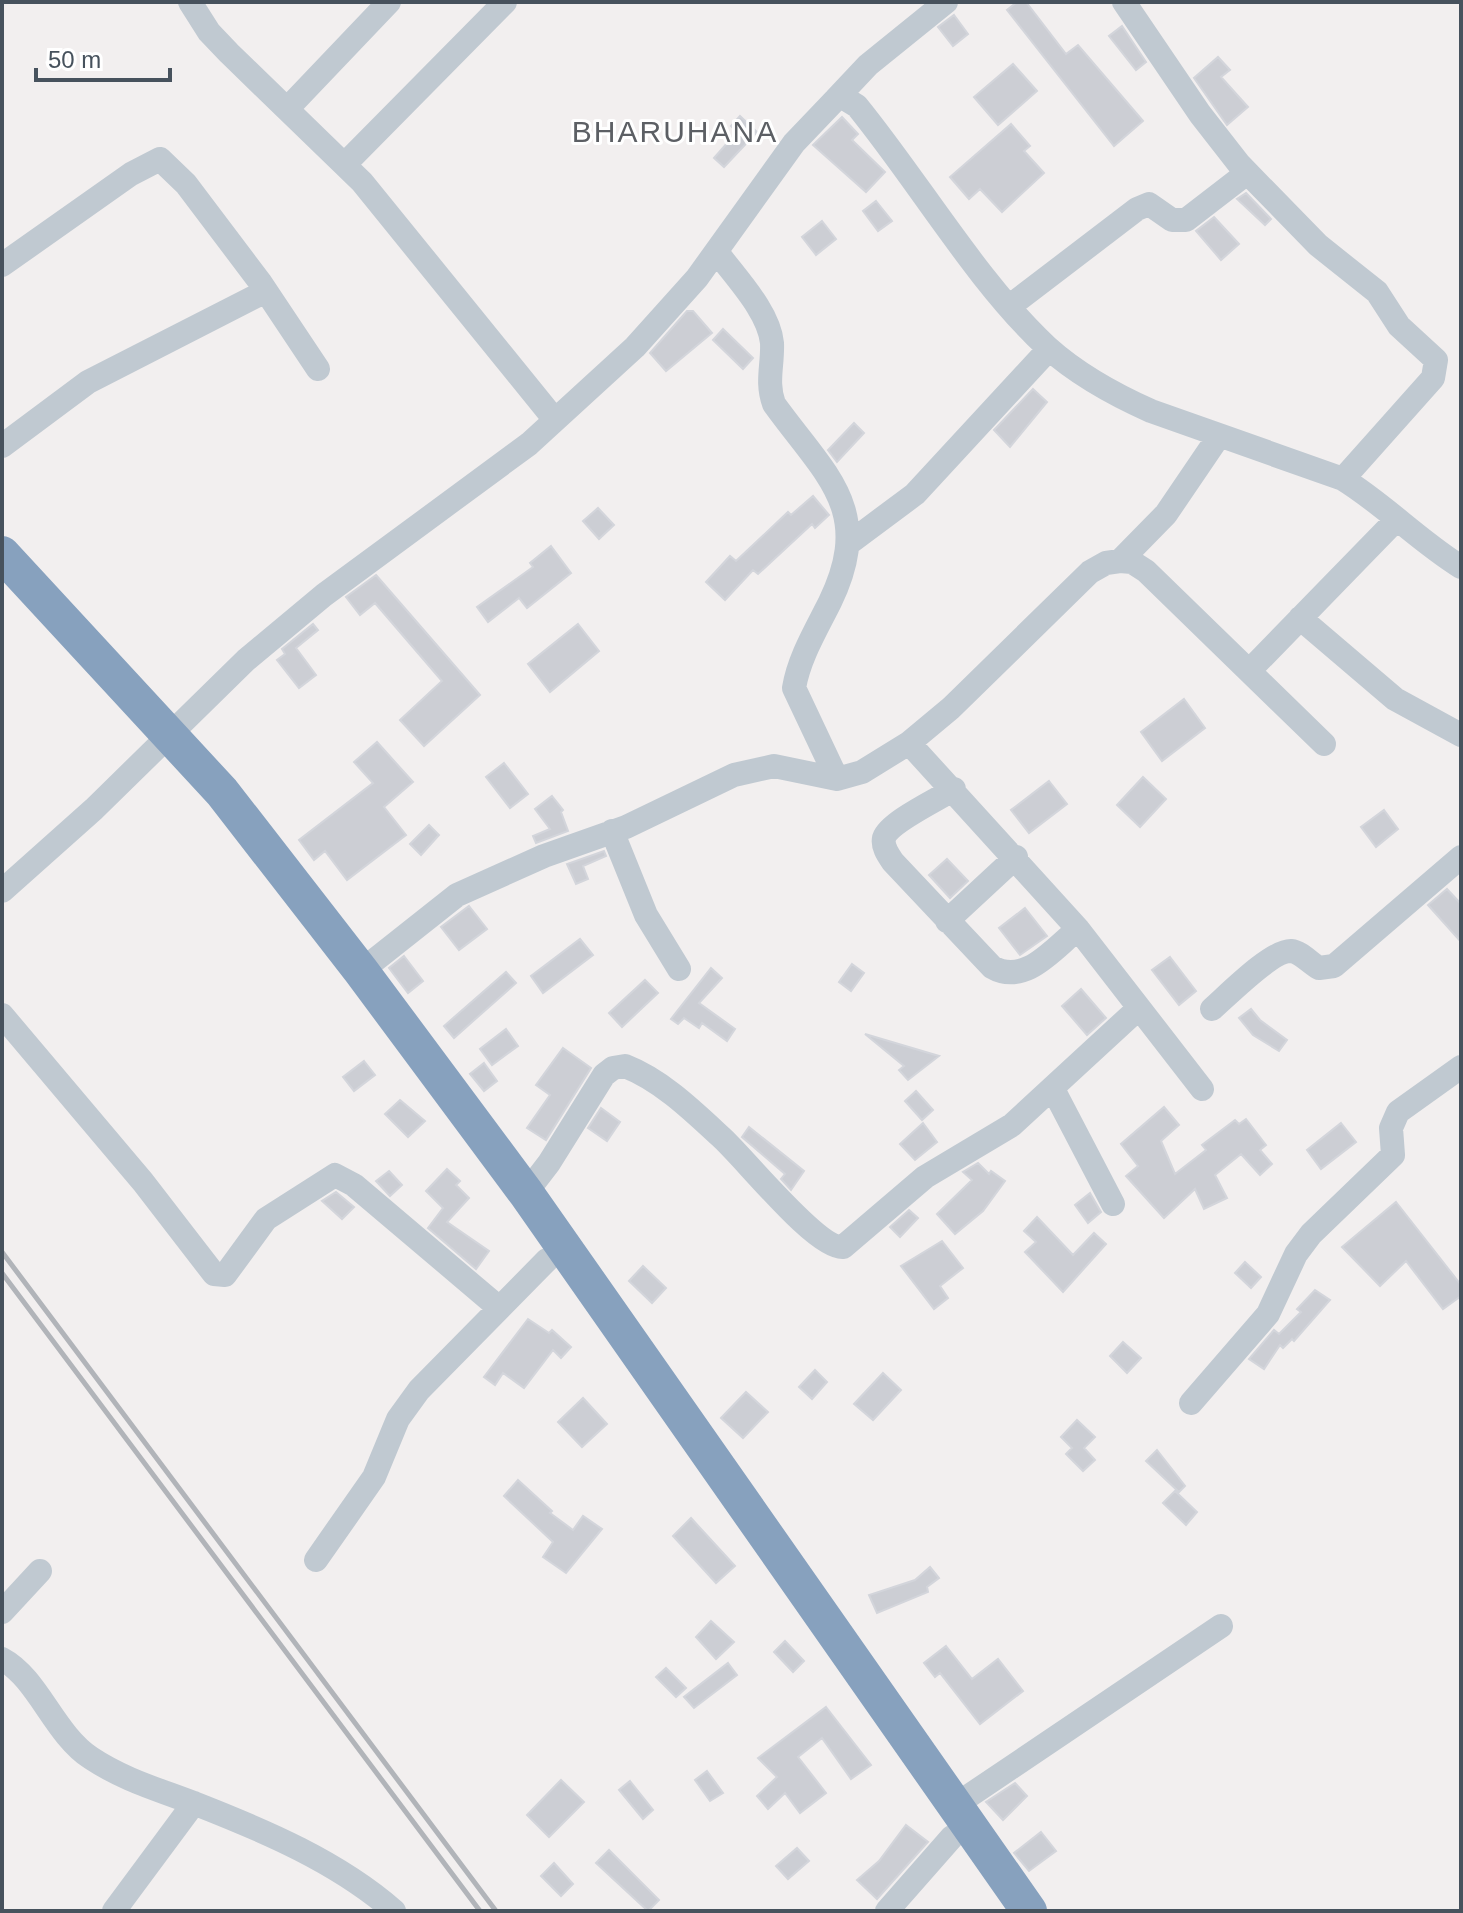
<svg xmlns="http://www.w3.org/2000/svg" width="1463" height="1913" viewBox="0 0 1463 1913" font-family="Helvetica,sans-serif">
  <rect width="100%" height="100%" fill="#f2efef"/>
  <path fill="#ccced4" stroke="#d3d5db" stroke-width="2" d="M1017 2H1026L1066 54 1078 45 1143 121 1114 146 1007 10Z
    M954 15 968 34 953 46 938 27Z
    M1122 26 1146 62 1136 70 1109 36Z
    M1218 57 1230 70 1221 77 1248 107 1227 125 1194 78Z
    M1013 64 1037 91 998 125 974 97Z
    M740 116 757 132 724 167 714 158 737 132 731 126Z
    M842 117 858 134 852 140 885 172 866 192 813 145Z
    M1011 124 1030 146 1024 151 1044 173 1002 212 980 189 969 199 950 177Z
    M1246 193 1271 219 1265 225 1237 199Z
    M876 201 892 221 878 231 863 211Z
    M1214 217 1239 244 1221 260 1196 231Z
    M822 221 836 239 816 255 802 237Z
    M687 311H693L712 333 666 371 650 353Z
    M723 329 753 358 743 369 713 340Z
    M1033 389 1047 402 1010 447 994 430Z
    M854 423 864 433 837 462 828 450Z
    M813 496 829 515 815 528 812 524 758 574 753 570 725 600 706 582 730 556 736 561 788 512 791 515Z
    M598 508 614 525 599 539 583 521Z
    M551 546 571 573 527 608 519 598 488 622 477 607 533 567 530 563Z
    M376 575 480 695 424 746 400 720 442 681 375 603 360 615 346 597Z
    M313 624 318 630 296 648 316 675 299 688 277 660 285 654 282 649Z
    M578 624 599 651 550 692 528 664Z
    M1184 699 1205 728 1162 761 1141 732Z
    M377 742 413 782 384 807 406 835 347 880 325 851 314 860 299 840 373 783 354 762Z
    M504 763 528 794 510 808 486 777Z
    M1143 777 1166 799 1140 827 1117 805Z
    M1049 781 1067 804 1029 833 1011 810Z
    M552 796 563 810 561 812 568 831 536 843 533 836 550 829 535 809Z
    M1384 810 1398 829 1376 847 1361 827Z
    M429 825 439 835 421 855 410 844Z
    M604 851 606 856 583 866 588 879 576 884 567 864Z
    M947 859 968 881 950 898 929 875Z
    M1447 889 1461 904V942L1428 905Z
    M469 906 487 929 459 950 441 927Z
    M1025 908 1047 936 1020 955 999 928Z
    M580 939 593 955 543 993 531 976Z
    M404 956 423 981 408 993 389 968Z
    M1170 957 1196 991 1179 1005 1152 970Z
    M852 964 864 973 851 991 839 982Z
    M711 968 722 978 699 1003 735 1029 727 1041 702 1023 699 1028 684 1018 678 1024 671 1019Z
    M506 972 516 983 454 1038 444 1026Z
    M645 980 658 993 622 1027 609 1013Z
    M1081 989 1106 1018 1087 1035 1062 1006Z
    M1251 1009 1260 1020 1287 1040 1279 1051 1253 1035 1239 1018Z
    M506 1029 518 1046 492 1065 480 1049Z
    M865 1034 939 1056 908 1080 899 1070 904 1066Z
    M563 1048 591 1068 546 1140 527 1128 550 1095 536 1085Z
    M364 1061 375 1075 354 1091 343 1077Z
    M484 1063 497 1081 484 1091 470 1074Z
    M916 1091 933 1110 922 1120 905 1101Z
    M400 1100 425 1121 408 1137 385 1114Z
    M1164 1107 1179 1125 1161 1141 1175 1174 1206 1150 1202 1145 1235 1120 1239 1124 1246 1119 1266 1145 1260 1150 1272 1164 1260 1175 1241 1154 1215 1175 1227 1198 1204 1209 1195 1189 1164 1218 1126 1176 1138 1166 1121 1144Z
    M601 1108 620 1122 607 1141 588 1128Z
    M923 1123 937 1142 915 1160 900 1144Z
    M1341 1123 1356 1142 1321 1169 1307 1150Z
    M749 1127 804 1171 791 1190 781 1179 785 1174 742 1137Z
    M978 1163 989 1174 991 1171 1005 1181 983 1211 955 1234 937 1214 972 1180 963 1172Z
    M447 1169 460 1181 456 1185 469 1198 447 1222 489 1251 476 1269 428 1228 443 1208 426 1191Z
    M389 1171 402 1185 390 1196 376 1181Z
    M336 1192 354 1207 342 1219 322 1201Z
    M1090 1193 1101 1212 1088 1223 1075 1205Z
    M1396 1202 1461 1285V1296L1443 1309 1406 1261 1380 1286 1342 1247Z
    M909 1210 918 1218 900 1237 890 1227Z
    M1037 1217 1073 1255 1094 1233 1106 1244 1063 1292 1025 1252 1036 1242 1024 1231Z
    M942 1241 963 1268 940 1286 948 1298 934 1309 901 1266Z
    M1245 1262 1261 1277 1251 1288 1235 1273Z
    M643 1266 666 1288 652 1303 629 1281Z
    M1315 1290 1330 1300 1294 1341 1292 1339 1283 1348 1280 1345 1264 1369 1249 1359 1274 1330 1279 1334 1301 1312 1297 1309Z
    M528 1319 549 1333 552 1330 571 1347 561 1358 553 1350 524 1388 503 1373 495 1385 484 1377Z
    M1123 1342 1141 1358 1127 1373 1110 1356Z
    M815 1370 827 1382 812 1399 799 1387Z
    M883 1373 901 1390 873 1420 854 1404Z
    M746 1392 768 1412 743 1438 721 1418Z
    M583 1398 607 1424 582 1447 558 1422Z
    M1077 1420 1095 1437 1084 1448 1095 1460 1083 1471 1066 1454 1072 1448 1061 1437Z
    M1157 1450 1185 1486 1179 1492 1146 1461Z
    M518 1480 552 1511 550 1513 573 1530 583 1516 602 1529 566 1573 543 1557 553 1542 504 1496Z
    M1175 1491 1197 1512 1186 1525 1163 1503Z
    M691 1518 735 1566 716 1583 673 1536Z
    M930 1567 939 1578 927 1587 928 1592 877 1613 869 1595 915 1580Z
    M711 1621 734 1642 716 1659 696 1637Z
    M785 1641 804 1661 793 1672 774 1652Z
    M946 1646 972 1679 998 1659 1023 1691 980 1724 940 1673 935 1677 924 1663Z
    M728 1663 737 1675 694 1708 684 1697Z
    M666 1668 686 1688 676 1697 656 1677Z
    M826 1707 871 1765 851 1779 822 1738 798 1757 826 1793 800 1813 785 1793 768 1809 757 1796 777 1777 758 1758Z
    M707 1771 723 1793 710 1801 695 1780Z
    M561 1780 584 1802 549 1837 527 1815Z
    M630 1781 653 1810 643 1819 619 1790Z
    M1015 1783 1027 1796 1003 1820 986 1802Z
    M906 1825 928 1842 877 1899 857 1880 879 1861Z
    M1041 1832 1056 1851 1029 1871 1014 1853Z
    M797 1848 809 1861 788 1879 776 1866Z
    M609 1850 659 1900 648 1911 596 1863Z
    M554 1863 573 1884 561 1896 541 1876Z"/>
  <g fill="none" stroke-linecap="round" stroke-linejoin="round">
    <path stroke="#c0c9d1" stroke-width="24" d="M190 2 209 32 229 53 362 182 555 420
      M1124 2 1200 114 1239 164 1318 245 1377 292 1399 326 1436 360 1433 378 1343 479
      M836 99 868 65 946 2
      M288 108 389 2
      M345 164 505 2
      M717 252C735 277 769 311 772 343 773 365 766 382 774 404 825 475 875 509 830 602 816 630 799 658 794 688L837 779
      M2 265 131 174 160 159 186 184 260 282 318 369
      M1010 306 1137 209 1149 204 1172 220H1186L1247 173
      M2 446 88 382 266 291
      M848 544 915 494 1049 349
      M1120 561 1166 514 1219 436
      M1300 618 1395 699 1461 735
      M1250 670 1396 520
      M909 743 1078 929 1202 1089
      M954 789C939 799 889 822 884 838 882 847 889 856 893 862L992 967C1025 986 1053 949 1078 929
      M612 831 646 915 679 969
      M2 891 94 809 246 660 324 595 529 444 635 347 697 278 794 143 836 99 844 98 857 106C919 182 977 282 1047 347 1077 374 1115 395 1151 411L1343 479C1385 505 1419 541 1461 567
      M947 921 1016 857
      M361 971 457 895 544 856 626 827 734 775 774 766 837 779 862 772 909 743 951 708 1090 572 1106 563 1120 561 1132 562 1146 571 1324 744
      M1212 1009C1227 996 1272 950 1291 951 1301 952 1310 963 1319 968L1334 966 1461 857
      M2 1015 143 1182 214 1274 225 1275 266 1219 335 1175 354 1185 498 1307
      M1053 1089 1113 1204
      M526 1193 549 1163 604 1075 613 1068 625 1066C661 1080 692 1110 720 1136 744 1157 816 1249 843 1247L925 1177 1012 1125 1139 1008
      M1191 1403 1268 1314 1296 1254 1311 1234 1393 1155 1391 1128 1398 1112 1461 1067
      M316 1560 374 1477 398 1419 419 1390 547 1260
      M2 1612 40 1571
      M2 1659C38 1678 54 1734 91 1758 124 1780 160 1790 196 1804 265 1831 338 1862 394 1911
      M954 1806 1221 1626
      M114 1911 194 1803
      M887 1911 952 1837"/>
    <path stroke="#87a1be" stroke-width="36" d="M2 554 222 792 361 971 526 1193 1029 1911"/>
    <path stroke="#b1b4b9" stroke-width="5" d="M2 1252 496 1911
      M2 1273 480 1911"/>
  </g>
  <g text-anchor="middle" stroke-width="6" stroke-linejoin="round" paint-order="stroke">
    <g font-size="30" letter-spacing="2" fill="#5c5f64" stroke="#fff">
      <text x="675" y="142">BHARUHANA</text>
    </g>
  </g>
  <rect width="1463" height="1913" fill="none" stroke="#47525d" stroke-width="8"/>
  <path d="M36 68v12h134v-12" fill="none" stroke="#47525d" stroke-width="4"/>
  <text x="48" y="68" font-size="24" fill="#47525d" stroke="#ffffff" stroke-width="6" paint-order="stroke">50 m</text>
</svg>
